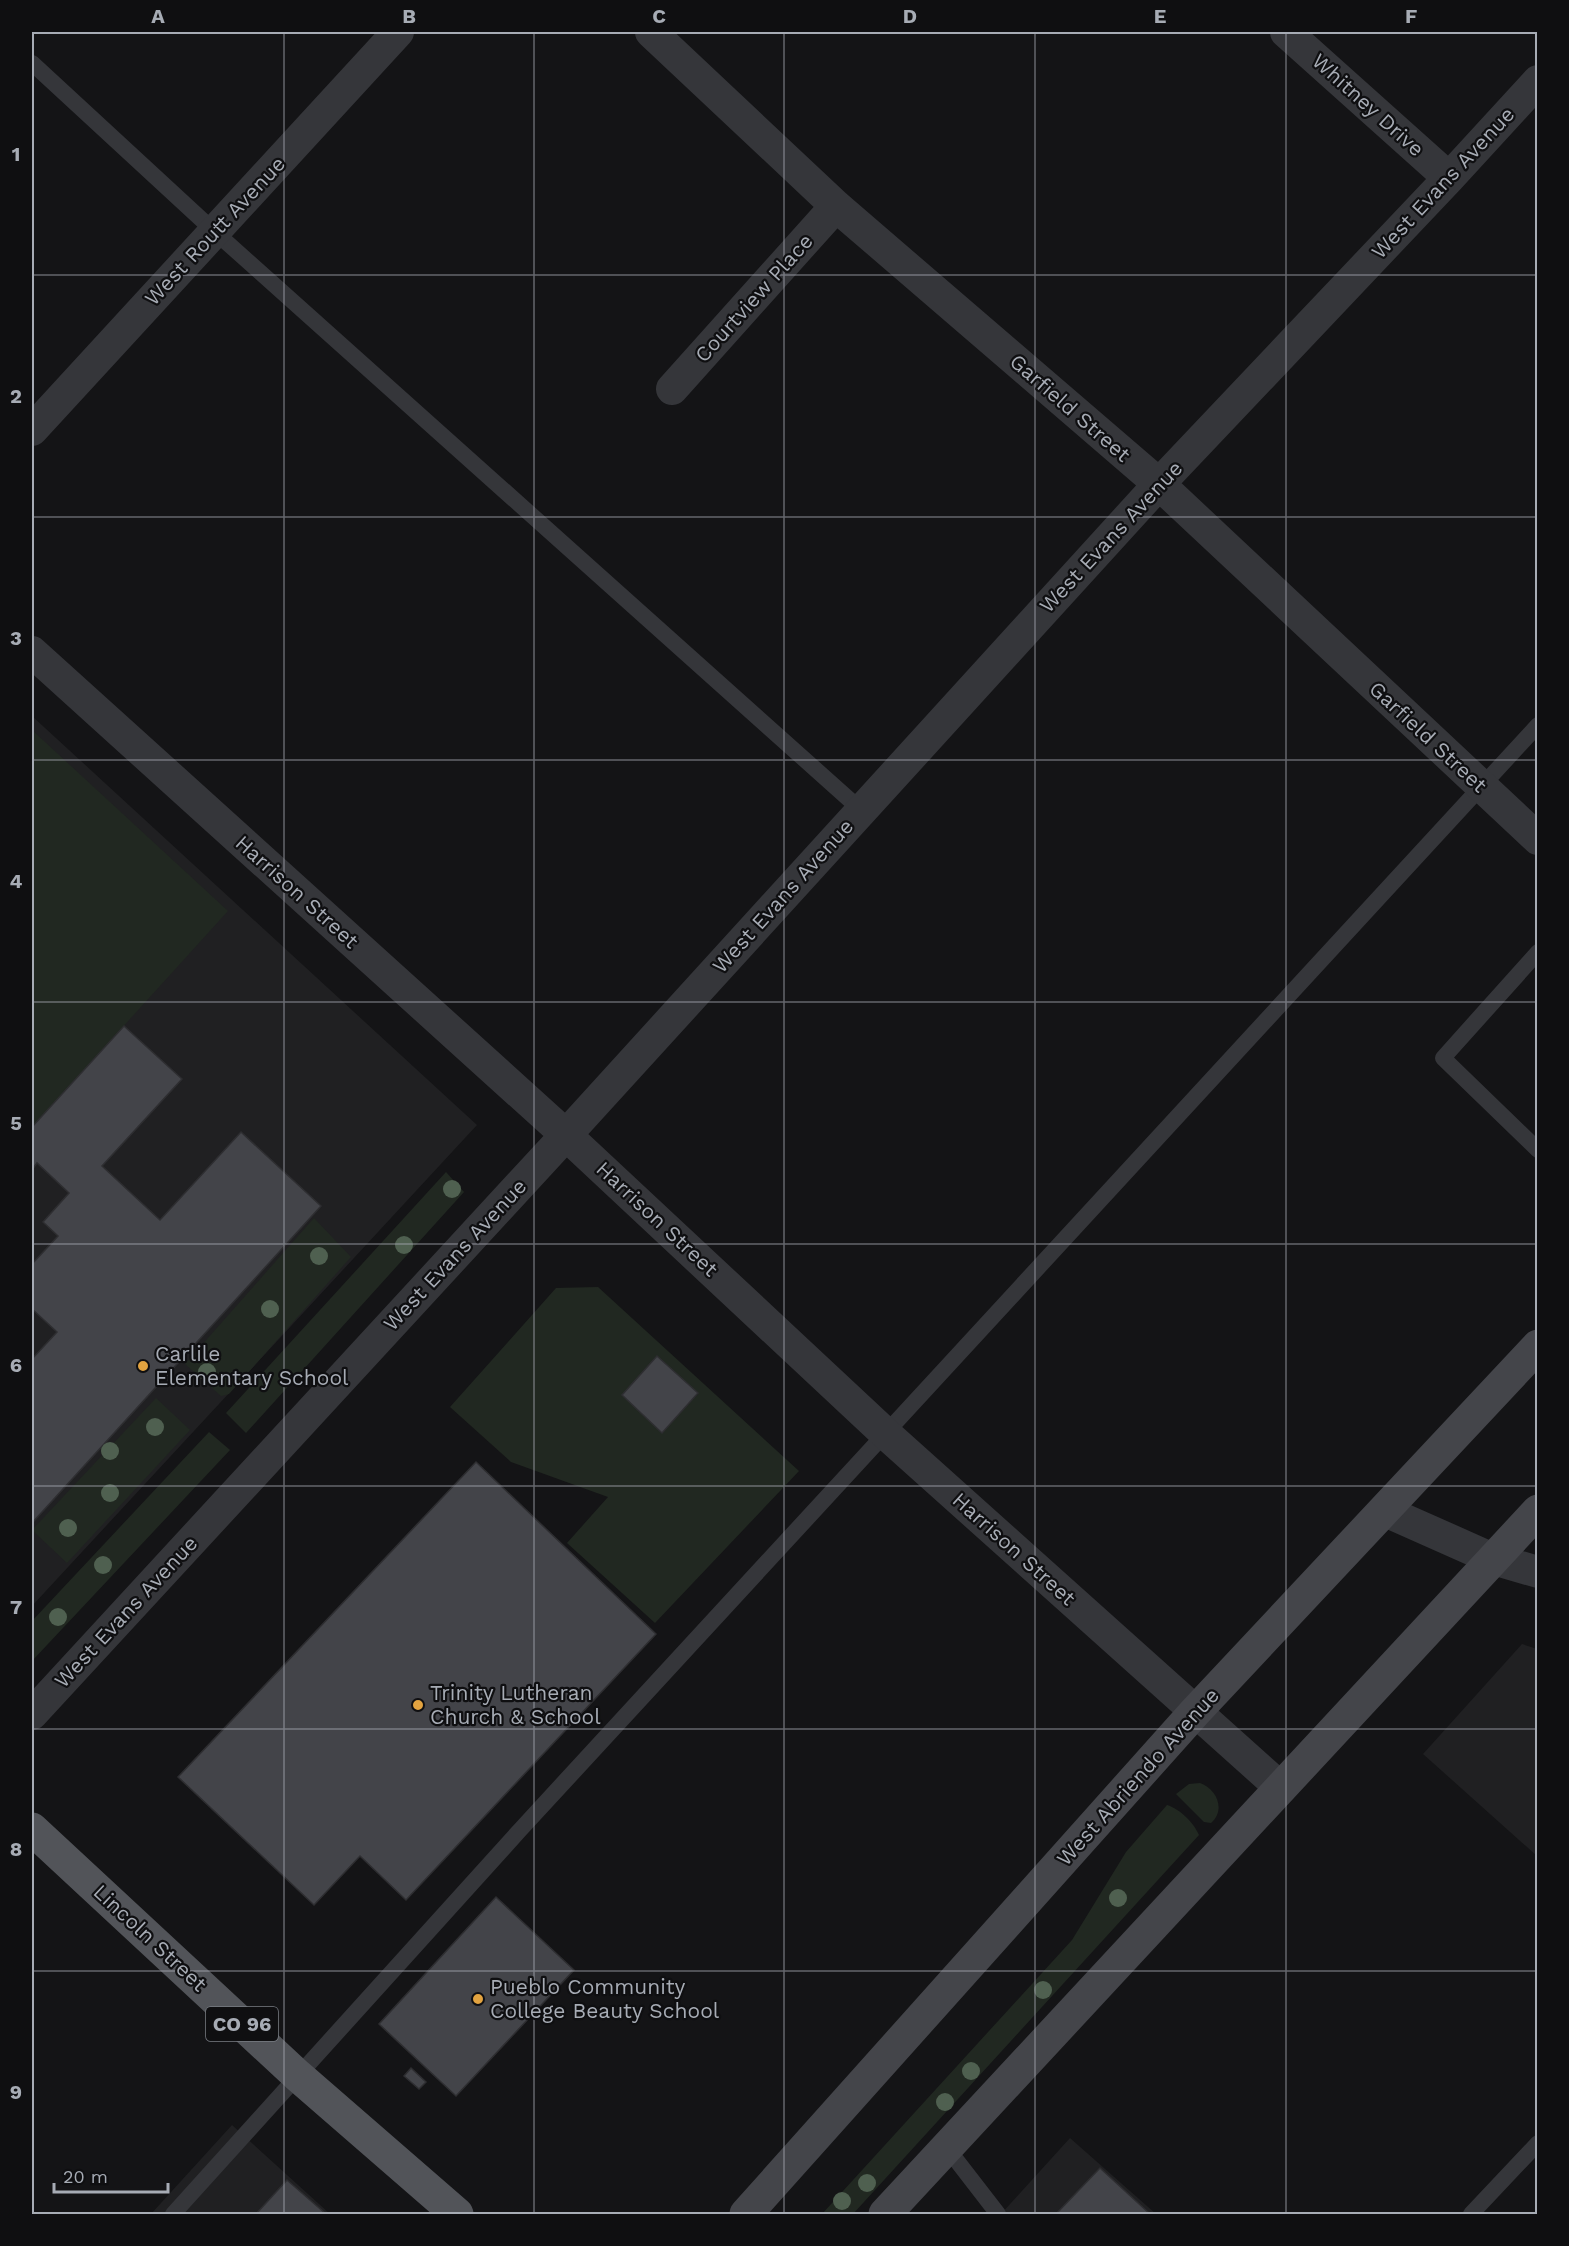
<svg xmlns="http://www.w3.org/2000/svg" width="1569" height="2246" viewBox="0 0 1569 2246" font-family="'Work Sans',sans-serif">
  <rect width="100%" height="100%" fill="#141416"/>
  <path fill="#202022" d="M32 716 477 1125 32 1606Z
    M1522 1644 1537 1649V1856L1423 1754Z
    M232 2125 330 2214H151Z
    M1070 2138 1156 2214H1001Z"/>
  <path fill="#212821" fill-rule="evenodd" d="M32 730 228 911 32 1127Z
    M446 1172 464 1192 246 1433 226 1413Z
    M314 1218 351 1257 229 1394 221 1396 185 1364Z
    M598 1287 799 1471 655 1623 567 1543 608 1497 511 1462 450 1407 556 1288ZM657 1356 698 1394 662 1432Z
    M156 1398 190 1430 67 1563 32 1530Z
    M209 1432 230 1450 32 1661V1621Z
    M1200 1783C1217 1789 1226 1810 1211 1823L1204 1822 1176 1794 1189 1784Z
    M1167 1805C1180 1809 1194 1823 1199 1835L853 2214H822L1072 1940 1126 1852Z"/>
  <path fill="#434449" stroke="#2e2e31" stroke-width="1.5" d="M124 1026 182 1079 102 1166 160 1220 241 1132 321 1206 32 1523V1359L57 1332 32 1309V1264L58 1236 43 1222 69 1193 37 1163 32 1170V1127Z
    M657 1356 698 1393 662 1433 622 1395Z
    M476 1462 656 1634 406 1900 360 1856 314 1905 178 1777Z
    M496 1897 574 1970 456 2096 379 2024Z
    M411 2068 426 2082 419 2089 404 2076Z
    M1100 2168 1150 2214H1056Z
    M287 2180 326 2214H256Z"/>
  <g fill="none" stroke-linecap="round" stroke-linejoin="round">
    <path stroke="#35363a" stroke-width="16" d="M32 63 214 231 861 810
      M1538 952 1443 1058 1538 1150
      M947 2148 998 2214
      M173 2214 520 1830 1538 725
      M1471 2214 1538 2143"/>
    <path stroke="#35363a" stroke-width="32" d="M651 32 836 206 1159 484 1538 839
      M1286 32 1449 178
      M672 389 836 206
      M32 430 398 32
      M32 652 566 1135 886 1434 1281 1788
      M1385 1511 1493 1559 1538 1572
      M32 1714 566 1135 1159 484 1449 178 1538 81"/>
    <path stroke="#44454a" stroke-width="33" d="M746 2214 1195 1712 1538 1346
      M885 2214 1538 1511"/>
    <path stroke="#525459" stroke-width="33" d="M32 1829 297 2075 457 2214"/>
  </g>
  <g fill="#4f6050">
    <circle cx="452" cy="1189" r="9"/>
    <circle cx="404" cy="1245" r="9"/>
    <circle cx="319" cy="1256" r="9"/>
    <circle cx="270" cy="1309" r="9"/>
    <circle cx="207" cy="1372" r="9"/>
    <circle cx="155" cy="1427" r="9"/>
    <circle cx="110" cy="1451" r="9"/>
    <circle cx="110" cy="1493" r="9"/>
    <circle cx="68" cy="1528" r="9"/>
    <circle cx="103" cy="1565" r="9"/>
    <circle cx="58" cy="1617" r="9"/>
    <circle cx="1118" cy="1898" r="9"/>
    <circle cx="1043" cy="1990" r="9"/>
    <circle cx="971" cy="2071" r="9"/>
    <circle cx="945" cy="2102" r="9"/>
    <circle cx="867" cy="2183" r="9"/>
    <circle cx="842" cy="2201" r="9"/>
  </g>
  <path fill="none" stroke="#a7acb5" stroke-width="1.5" stroke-opacity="0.55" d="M284 32V2214M534 32V2214M784 32V2214M1035 32V2214M1286 32V2214M32 275H1538M32 517H1538M32 760H1538M32 1002H1538M32 1244H1538M32 1486H1538M32 1729H1538M32 1971H1538"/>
  <g fill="#e2a340" stroke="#0f0f11" stroke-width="2">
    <circle cx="143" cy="1366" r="6"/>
    <circle cx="418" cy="1705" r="6"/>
    <circle cx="478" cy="1999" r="6"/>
  </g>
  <g text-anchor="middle" stroke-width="4.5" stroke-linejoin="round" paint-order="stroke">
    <rect fill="#0f0f11" stroke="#797d84" stroke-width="1.5" x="206" y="2007" width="72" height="34" rx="4.5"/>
    <g font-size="20" font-weight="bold" fill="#a7acb5">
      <text x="242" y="2031">CO 96</text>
    </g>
    <g font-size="21" fill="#a7acb5" stroke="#0f0f11">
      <text transform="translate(1368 105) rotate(42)" y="7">Whitney Drive</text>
      <text transform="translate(1443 183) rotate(-47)" y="7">West Evans Avenue</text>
      <text transform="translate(215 231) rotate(-47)" y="7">West Routt Avenue</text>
      <text transform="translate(754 298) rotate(-48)" y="7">Courtview Place</text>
      <text transform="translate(1070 408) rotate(41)" y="7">Garfield Street</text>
      <text transform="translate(1111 537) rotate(-47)" y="7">West Evans Avenue</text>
      <text transform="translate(1428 737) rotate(43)" y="7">Garfield Street</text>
      <text transform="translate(297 892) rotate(42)" y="7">Harrison Street</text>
      <text transform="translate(783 896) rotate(-48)" y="7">West Evans Avenue</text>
      <text transform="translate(657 1219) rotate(43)" y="7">Harrison Street</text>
      <text transform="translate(455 1255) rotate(-47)" y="7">West Evans Avenue</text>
      <text transform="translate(1014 1549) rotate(42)" y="7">Harrison Street</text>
      <text transform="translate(126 1612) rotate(-47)" y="7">West Evans Avenue</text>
      <text transform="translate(1138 1777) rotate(-48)" y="7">West Abriendo Avenue</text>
      <text transform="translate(150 1938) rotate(43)" y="7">Lincoln Street</text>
    </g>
    <g font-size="21" fill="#a7acb5" stroke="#0f0f11" text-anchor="start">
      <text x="155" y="1361">Carlile<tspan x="155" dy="24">Elementary School</tspan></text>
      <text x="430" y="1700">Trinity Lutheran<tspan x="430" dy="24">Church &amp; School</tspan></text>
      <text x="490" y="1994">Pueblo Community<tspan x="490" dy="24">College Beauty School</tspan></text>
    </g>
  </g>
  <rect width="1569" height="2246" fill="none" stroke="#0f0f11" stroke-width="66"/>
  <path d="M54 2183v9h114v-9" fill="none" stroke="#a7acb5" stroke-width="3"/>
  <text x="63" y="2183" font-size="18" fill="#a7acb5" stroke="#0f0f11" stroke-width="4.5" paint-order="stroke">20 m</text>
  <rect x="33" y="33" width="1503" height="2180" fill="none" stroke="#a7acb5" stroke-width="2"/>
  <g font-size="20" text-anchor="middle" font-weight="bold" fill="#a7acb5">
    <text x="158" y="23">A</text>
    <text x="409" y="23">B</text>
    <text x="659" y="23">C</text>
    <text x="910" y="23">D</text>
    <text x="1160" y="23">E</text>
    <text x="1411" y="23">F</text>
    <text x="16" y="161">1</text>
    <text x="16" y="403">2</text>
    <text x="16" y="645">3</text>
    <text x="16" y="888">4</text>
    <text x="16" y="1130">5</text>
    <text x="16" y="1372">6</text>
    <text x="16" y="1614">7</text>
    <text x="16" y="1856">8</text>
    <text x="16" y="2099">9</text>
  </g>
</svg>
